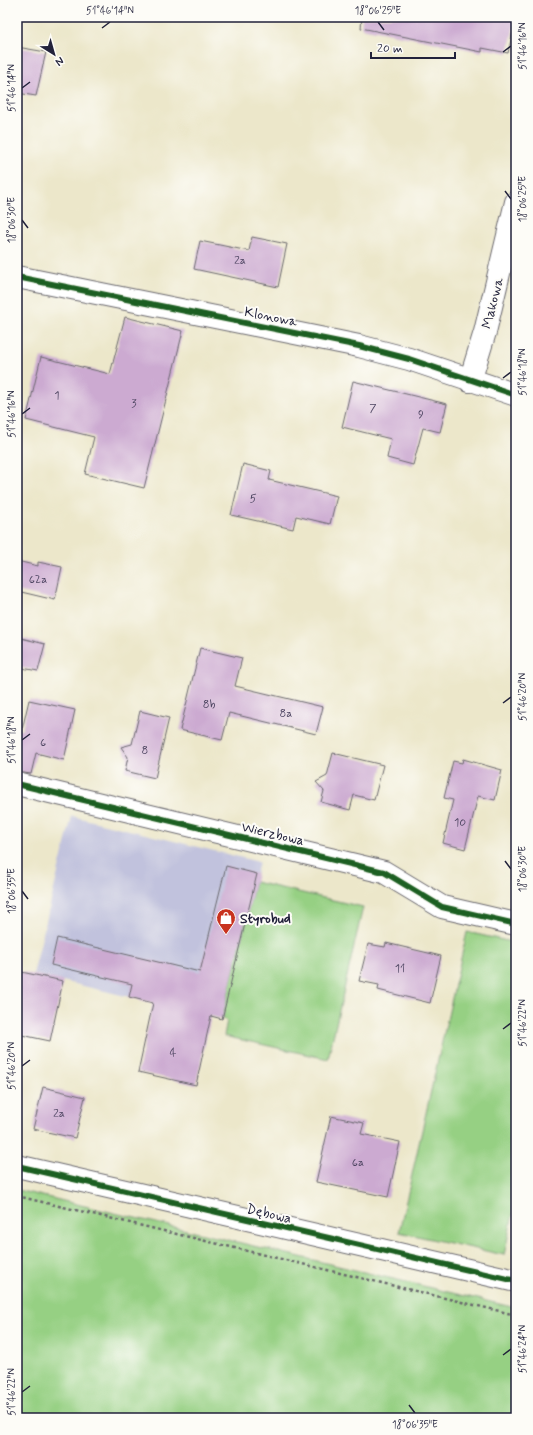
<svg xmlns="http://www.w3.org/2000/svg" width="533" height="1435" viewBox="0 0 533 1435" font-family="Mynerve,sans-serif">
  <rect width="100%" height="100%" fill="#fdfcf7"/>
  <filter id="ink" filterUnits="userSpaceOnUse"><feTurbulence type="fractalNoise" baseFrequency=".025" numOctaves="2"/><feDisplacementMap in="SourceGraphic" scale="8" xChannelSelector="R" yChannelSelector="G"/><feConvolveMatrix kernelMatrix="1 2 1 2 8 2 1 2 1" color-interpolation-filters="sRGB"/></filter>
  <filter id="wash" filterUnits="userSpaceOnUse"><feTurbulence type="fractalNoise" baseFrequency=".012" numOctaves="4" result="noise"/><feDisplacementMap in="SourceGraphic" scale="16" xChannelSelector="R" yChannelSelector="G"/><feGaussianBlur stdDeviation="0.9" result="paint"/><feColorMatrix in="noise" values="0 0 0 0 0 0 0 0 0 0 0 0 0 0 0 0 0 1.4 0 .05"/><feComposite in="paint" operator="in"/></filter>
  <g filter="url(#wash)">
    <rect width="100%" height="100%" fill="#ece7ca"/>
    <path fill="#c1c2dd" d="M72 816 259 862 222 1019 33 974Z"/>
    <path fill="#96d083" stroke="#5c795f" d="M255 882 363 907 328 1059 224 1036 227 1020 222 1019Z
      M467 932 516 943V1201L504 1255 399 1232Z
      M17 1190 516 1308V1418H17Z"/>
    <g id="blocks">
      <path fill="#ccaad1" d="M362 17H516L508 53 482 48V52L361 28Z
        M17 47 46 52 36 96 17 93Z
        M252 237 287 244 278 287 194 269 200 241 249 251Z
        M125 317 183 331 144 488 85 474 94 437 26 420 41 357 110 374Z
        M353 381 447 404 440 432 423 428 413 465 387 458 391 439 342 427Z
        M243 464 271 471 269 480 337 496 330 524 296 516 293 529 231 515Z
        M17 561 38 566V562L62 567 55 600 17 591Z
        M17 637 45 644 38 671 17 667Z
        M200 648 242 658 235 686 323 707 316 734 229 713 222 740 180 730Z
        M29 700 75 710 64 760 36 753 31 774 17 772V729L22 730Z
        M140 711 169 718 155 778 125 771 128 757 121 747 132 744Z
        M333 753 383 765 374 800 354 795 350 810 321 802 324 791 316 782 327 776Z
        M463 759 502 770 495 800 478 796 465 849 443 843 453 800 444 798 453 761 462 763Z
        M226 866 257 874 222 1019 211 1016 196 1085 138 1072 153 1003 129 997 132 984 51 965 57 938 200 972Z
        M386 943 441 956 430 1003 378 990 379 985 359 981 368 944 385 947Z
        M17 971 63 981 50 1041 17 1034Z
        M43 1087 85 1097 75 1138 33 1129Z
        M331 1116 364 1123 361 1134 400 1142 388 1197 316 1182Z"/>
    </g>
  </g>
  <g filter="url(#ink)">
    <use href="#blocks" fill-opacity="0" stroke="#69676d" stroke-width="1"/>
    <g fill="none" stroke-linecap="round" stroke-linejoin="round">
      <defs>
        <path id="minor" d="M17 277 359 346 409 359 516 395
          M470 381 485 332 516 202
          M17 784 384 872 442 907 516 924
          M17 1166 516 1281"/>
      </defs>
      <use href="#minor" stroke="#69676d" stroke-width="24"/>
      <path stroke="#69676d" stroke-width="2.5" stroke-dasharray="3 3" stroke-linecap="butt" d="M17 1196 516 1315"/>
      <use href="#minor" stroke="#fff" stroke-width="22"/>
      <defs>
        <path id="cycleway" d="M17 277 359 346 409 359 516 395
          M17 784 384 872 442 907 516 924
          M17 1166 516 1281"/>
      </defs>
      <use href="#cycleway" stroke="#fdfcf7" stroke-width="8"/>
      <use href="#cycleway" stroke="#1b5e20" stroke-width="6"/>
    </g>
  </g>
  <path fill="none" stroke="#22223b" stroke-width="1.5" d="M378 22 384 30M102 28 110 22M503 52 511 46M22 88 30 82M505 191 511 199M22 220 28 228M503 378 511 372M22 414 30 408M503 703 511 697M22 740 30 734M505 861 511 869M22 891 28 899M503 1029 511 1023M22 1066 30 1060M503 1355 511 1349M22 1392 30 1386M409 1405 415 1413"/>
  <defs>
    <symbol id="shop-pin" viewBox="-11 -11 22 30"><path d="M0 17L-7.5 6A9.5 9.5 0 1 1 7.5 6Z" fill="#c8321e" stroke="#fdfcf7"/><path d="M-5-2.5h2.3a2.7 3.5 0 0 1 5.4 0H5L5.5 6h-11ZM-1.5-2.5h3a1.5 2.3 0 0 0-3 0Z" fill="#fff"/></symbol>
  </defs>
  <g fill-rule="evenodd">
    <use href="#shop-pin" x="215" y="907" width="22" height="30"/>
  </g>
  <g text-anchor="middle" stroke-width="4" stroke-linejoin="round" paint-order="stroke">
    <g font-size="12" fill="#4c4460">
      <text x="240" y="264">2a</text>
      <text x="57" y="399">1</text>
      <text x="134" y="407">3</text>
      <text x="373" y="412">7</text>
      <text x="421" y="418">9</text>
      <text x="253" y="502">5</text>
      <text x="38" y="583">62a</text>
      <text x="209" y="708">8b</text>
      <text x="286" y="717">8a</text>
      <text x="43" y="746">6</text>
      <text x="145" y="754">8</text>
      <text x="460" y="826">10</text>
      <text x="400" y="972">11</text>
      <text x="173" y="1056">4</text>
      <text x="59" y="1117">2a</text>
      <text x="358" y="1166">6a</text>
    </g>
    <g font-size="14" fill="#22223b" stroke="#fdfcf7">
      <text transform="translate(492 303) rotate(-76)" y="5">Makowa</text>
      <text transform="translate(271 316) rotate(11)" y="5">Klonowa</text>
      <text transform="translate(273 833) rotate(13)" y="5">Wierzbowa</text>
      <text transform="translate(269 1213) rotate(13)" y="5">Dębowa</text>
    </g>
    <g font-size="14" font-weight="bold" fill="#22223b" stroke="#fdfcf7" text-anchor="start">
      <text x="240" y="923">Styrobud</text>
    </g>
  </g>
  <rect width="533" height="1435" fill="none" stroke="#fdfcf7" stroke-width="44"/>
  <g transform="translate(54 54) rotate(143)" stroke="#fdfcf7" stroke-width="3" paint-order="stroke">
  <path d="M0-3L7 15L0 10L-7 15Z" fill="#22223b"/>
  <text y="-6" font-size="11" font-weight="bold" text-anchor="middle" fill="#22223b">N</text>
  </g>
  <path d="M371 52v6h84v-6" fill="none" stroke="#22223b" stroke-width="2"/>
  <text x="377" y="52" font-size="12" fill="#22223b" stroke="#fdfcf7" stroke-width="3" paint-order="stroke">20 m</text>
  <rect x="22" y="22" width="489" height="1391" fill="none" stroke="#22223b" stroke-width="1.5"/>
  <g font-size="10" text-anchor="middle" fill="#22223b">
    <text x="110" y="14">51°46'14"N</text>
    <text x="378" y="14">18°06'25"E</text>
    <text transform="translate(522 46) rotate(-90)" y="4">51°46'16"N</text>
    <text transform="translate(11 88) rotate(-90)" y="4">51°46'14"N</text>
    <text transform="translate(522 199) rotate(-90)" y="4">18°06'25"E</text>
    <text transform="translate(11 220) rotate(-90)" y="4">18°06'30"E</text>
    <text transform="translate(522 372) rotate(-90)" y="4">51°46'18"N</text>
    <text transform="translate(11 414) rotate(-90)" y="4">51°46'16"N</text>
    <text transform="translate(522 697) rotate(-90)" y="4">51°46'20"N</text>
    <text transform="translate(11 740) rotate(-90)" y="4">51°46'18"N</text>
    <text transform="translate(522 869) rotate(-90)" y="4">18°06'30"E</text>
    <text transform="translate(11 891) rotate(-90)" y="4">18°06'35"E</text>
    <text transform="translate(522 1023) rotate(-90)" y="4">51°46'22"N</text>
    <text transform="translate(11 1066) rotate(-90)" y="4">51°46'20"N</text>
    <text transform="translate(522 1349) rotate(-90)" y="4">51°46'24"N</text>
    <text transform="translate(11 1392) rotate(-90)" y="4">51°46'22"N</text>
    <text x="415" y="1428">18°06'35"E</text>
  </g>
</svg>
